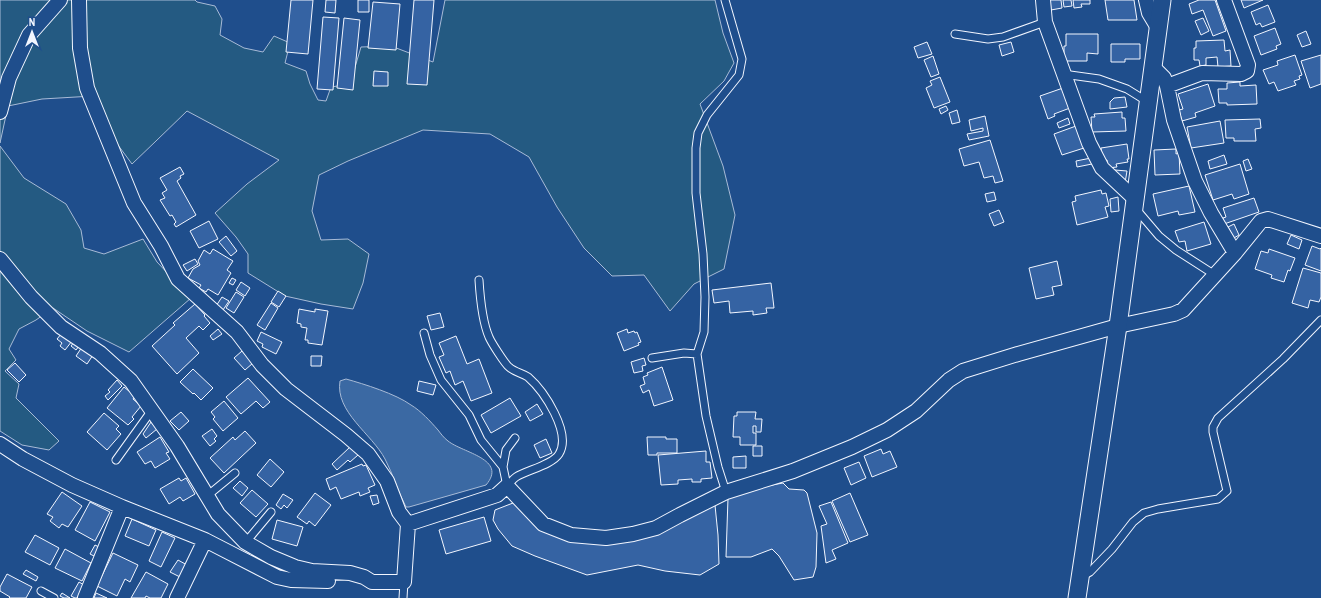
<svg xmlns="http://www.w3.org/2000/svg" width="1321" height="598" viewBox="0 0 1321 598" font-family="'Archivo Narrow',sans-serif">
  <rect width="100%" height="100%" fill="#1f4e8c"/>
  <path fill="#245a82" stroke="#a8bbd7" d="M0 0H195L197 2 215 6 222 19 220 35 244 48 263 52 274 36 290 43 285 63 306 71 310 84 318 100 326 101 331 87 350 84 361 47 391 46 433 62 445 0H715L723 33 734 63 724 81 700 104 723 166 735 215 724 269 694 284 670 311 644 275 612 276 584 248 557 207 529 157 490 134 423 130 348 161 319 175 312 211 321 240 348 239 369 254 363 283 353 309 321 304 285 296 248 273V254L236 237 215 213 247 184 279 160 187 111 156 141 132 164 115 141 93 96 42 99 8 106 0 143Z
    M0 146 24 178 66 204 81 230 84 248 104 254 143 239 157 262 191 298 129 352 87 331 53 308 36 320 19 329 9 349 16 360 5 371 19 384 16 398 59 441 49 450 22 445 0 431Z"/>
  <path fill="#3b69a3" stroke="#a8bbd7" d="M346 379C364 384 396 394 411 405 421 411 430 421 438 430 441 434 444 438 448 441 463 453 508 459 486 485L409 507H406C398 492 393 474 385 459 372 434 335 412 340 381Z"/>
  <path fill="#3563a3" stroke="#f2f6ff" d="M291 0H313L308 54 286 52Z
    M326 0H336L335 13 325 12Z
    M358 0H369V12H358Z
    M414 0H434L427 85 407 84Z
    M1050 0H1061L1062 8 1051 10Z
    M1063 0H1071L1072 6 1064 7Z
    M1073 0H1090V4H1081L1082 7 1074 8Z
    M1105 0H1134L1137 20H1108Z
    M1199 0H1215L1226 31 1213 36 1203 10 1192 14 1189 4Z
    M1241 0H1263L1244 8Z
    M373 2 400 4 396 50 368 48Z
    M1268 5 1275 22 1262 27 1260 23 1256 25 1251 12Z
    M323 17 339 18 333 90 317 89Z
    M344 18 360 20 353 90 337 88Z
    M1203 18 1209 31 1201 35 1195 21Z
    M1275 28 1281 44 1276 46 1277 49 1261 55 1254 36Z
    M1306 31 1311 44 1302 47 1297 35Z
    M1066 34H1098V54L1087 53V61H1064V46H1066Z
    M1224 40 1225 51 1230 50 1231 66 1218 67 1217 57 1206 58V65L1200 66 1199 60H1194V48H1196V41Z
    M927 42 932 54 918 58 914 47Z
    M1011 42 1014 52 1002 56 999 45Z
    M1111 44H1140V59H1125V62H1111Z
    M1295 55 1302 75 1299 76 1300 79 1294 81 1296 85 1278 91 1274 82 1269 84 1263 70 1278 65 1277 61Z
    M1321 55V84L1310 88 1301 61Z
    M933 56 939 74 931 77 924 60Z
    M374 71 388 72V86H373Z
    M940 77 950 102 934 108 926 88 932 85 930 81Z
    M1240 82V86L1256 85 1257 104 1227 105V103H1219L1218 89H1227V83Z
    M1208 84 1215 106 1195 113 1196 117 1182 121 1179 110 1183 109 1178 94Z
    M1063 88 1070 108 1054 114 1055 116 1048 119 1040 96Z
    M1125 97 1127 107 1110 109V102L1114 98Z
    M946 106 948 110 941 114 939 109Z
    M957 110 960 122 952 124 949 113Z
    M1122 112V118H1125L1126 131 1092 132 1091 117H1095L1094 114Z
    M985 116 989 136 969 140 967 134 983 131V128L971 131 969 120Z
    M1068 118 1070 124 1059 128 1057 123Z
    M1260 119 1261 128 1255 129 1256 141H1234V138H1226L1225 120Z
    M1220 121 1224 143 1191 148 1187 127Z
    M1076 126 1084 148 1062 155 1054 134Z
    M990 140 1003 181 995 183 993 176 984 178 979 162 964 166 959 149Z
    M1127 144 1129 159H1127L1128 162 1116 164 1117 167 1108 168 1107 160H1103L1101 148Z
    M1176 149V154L1179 153 1180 174 1155 175 1154 150Z
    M1224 155 1227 164 1210 169 1208 161Z
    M1091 158 1092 164 1077 167 1076 161Z
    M1248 159 1252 169 1246 171 1243 161Z
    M1240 164 1249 194 1234 199 1232 194 1213 200 1205 175Z
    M180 167 184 174 180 176 181 178 177 181 196 215 176 227 174 224 176 222 172 215 170 216 160 200 165 198 162 193 167 190 160 178Z
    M1115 170 1127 171 1125 183 1115 175Z
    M1189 186 1195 212 1179 215 1178 211 1158 216 1153 194Z
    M1101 190 1102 194 1106 193 1109 206 1105 207 1108 217 1077 225 1072 202 1076 201 1075 196Z
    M994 192 996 200 987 202 985 194Z
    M1118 197 1119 211 1111 212 1110 199Z
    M1254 198 1259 212 1224 224 1223 218 1226 217 1223 208Z
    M999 210 1004 222 994 226 989 214Z
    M209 221 218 239 199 248 190 231Z
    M1204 222 1211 244 1187 251 1185 241 1179 242 1175 231Z
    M1234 224 1239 235 1234 238 1228 227Z
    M1291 235 1302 240 1299 249 1287 244Z
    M226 236 237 251 231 256 219 242Z
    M1312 246 1320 249 1321 248V271L1305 265Z
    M213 249 233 261 227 270 231 273 218 295 208 289 206 292 199 288 201 285 188 278 193 269 200 265 198 261 204 250 210 254Z
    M1269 249 1295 258 1290 271 1288 270 1284 282 1271 278 1272 275 1255 269 1261 251 1268 253Z
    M195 259 198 264 187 271 183 265Z
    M1057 261 1062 285 1052 287 1054 295 1036 299 1029 268Z
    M1303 268 1321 273V297L1319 302 1310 300 1308 308 1292 303Z
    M232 278 236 280 233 285 229 283Z
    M241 282 250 288 245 296 236 290Z
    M771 283 774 308H766L767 313 753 315V311L730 313 729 301 714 303 712 290Z
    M278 291 286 296 279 307 271 302Z
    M236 292 244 297 234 313 226 308Z
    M222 297 229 301 223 310 216 306Z
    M271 303 278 308 265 330 257 325Z
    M195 304 205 315 204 316 210 323 203 330 199 326 186 338 199 353 177 374 152 346 175 325 173 323Z
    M299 309 315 312V309L328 311 322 345 308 343V340H305L307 328 301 327V324L297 323Z
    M440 313 444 327 431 330 427 316Z
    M218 329 222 334 213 340 210 336Z
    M627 329 628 333 634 331 635 333 637 332 641 342 638 343 639 345 624 351 617 333Z
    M261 332 282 342 276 354 262 347 263 344 257 341Z
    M62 333 72 341 65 350 60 346 62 343 57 339Z
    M456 336 467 364 479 359 492 393 471 401 463 381 455 385 450 371 446 373 439 357 444 355 439 343Z
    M74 342 79 346 76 350 71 346Z
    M82 347 93 355 87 364 76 356Z
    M242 351 253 363 245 370 234 358Z
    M311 356H322L321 366H311Z
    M644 358 646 365 642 366 643 371 634 373 631 362Z
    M15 363 26 375 19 382 7 370Z
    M662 367 673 400 654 406 649 390 643 393 640 386 645 384 643 377 648 375 647 373Z
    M193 369 213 388 201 400 194 393 193 394 180 382Z
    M248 378 270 402 263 408 256 401 241 414 226 397Z
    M117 380 122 386 108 400 105 396 110 392 108 390Z
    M419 381 436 385 433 395 417 391Z
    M124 387 135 396 133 399 141 406 132 417 134 419 128 425 107 408Z
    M510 398 521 416 491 433 481 415Z
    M224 401 238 418 223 431 213 419 215 417 211 412Z
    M537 404 543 414 530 421 525 412Z
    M181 412 189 421 179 430 170 421Z
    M737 412H756L755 419H762L761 432H756V426H753V433H756V445H740V437H733L734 416H737Z
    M104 413 119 426 116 429 121 434 107 450 87 432Z
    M151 422 157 429 146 438 143 434Z
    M212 429 217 436 214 439 216 441 210 446 202 436Z
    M245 431 256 443 224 473 210 458 233 437 235 440Z
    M160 437 169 452 166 453 170 459 155 468 151 461 145 464 137 452Z
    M647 437H666V439H677V453H657V455H648Z
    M546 439 552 453 540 458 534 445Z
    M753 446H762V456H753Z
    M350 447 358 455 350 462 348 460 337 470 332 464Z
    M881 449 883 454 890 451 897 467 872 477 864 456Z
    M706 451V462H710L712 478 701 479V482H692V479L678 480V484L661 485 658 455Z
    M746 456V468H733V457Z
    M270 459 284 472 271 487 257 475Z
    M859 462 866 478 851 485 844 468Z
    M362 464 363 466 366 465 375 485 368 488 370 492 360 496 359 492 341 499 336 487 330 490 326 479Z
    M179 478 181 481 186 478 195 494 183 501 180 497 169 504 160 489Z
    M240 481 248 488 242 496 233 488Z
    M783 483 789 489 804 490 807 493 817 533 816 567 813 577 794 580 779 556 772 549 751 557H726L728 498 756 488Z
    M252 490 268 504 256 517 240 503Z
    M62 492 82 506 68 527 62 524 59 528 50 521 53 517 47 514Z
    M315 493 331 505 315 526 309 521 307 524 297 517Z
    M850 493 868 535 850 542 832 501Z
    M283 494 293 500 287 508 284 505 281 509 276 505Z
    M377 495 379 503 373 505 370 496Z
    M90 502 110 512 95 541 75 530Z
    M831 502 848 543 832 550 836 559 826 563 821 526 827 524 819 506Z
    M513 503 533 522 624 539 715 505 718 535 719 564 700 575 665 571 638 565 587 575 535 556 512 546 498 529 493 520 495 510Z
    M484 517 491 541 446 554 439 530Z
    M132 519 156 530 149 546 125 536Z
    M277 520 303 527 297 546 272 539Z
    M162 532 175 538 161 567 149 561Z
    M35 535 59 548 50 565 25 552Z
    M95 545 99 547 94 556 90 554Z
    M65 549 91 563 82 581 55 568Z
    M113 553 138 565 130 582 125 579 117 596 97 586Z
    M178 560 187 565 180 577 170 572Z
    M26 570 38 577 36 581 23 574Z
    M146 572 168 584 161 598H150L146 596 145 598H131Z
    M7 574 32 587 26 598H9L10 597 0 591V587Z
    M79 582 84 585 77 598H75L71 596Z
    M62 593 70 598H64L60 596Z
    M96 593 107 598H94Z"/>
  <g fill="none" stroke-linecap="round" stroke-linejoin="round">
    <defs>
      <path id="service" d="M725 0 742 59 739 75 707 115 698 133 696 148V193L703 254 705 297 704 332 697 354 706 416 718 467 726 492
        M955 34 988 39 1003 37 1045 22
        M1063 74 1099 79 1127 89 1148 102
        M1136 209 1159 236 1176 250 1215 275
        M479 280C480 296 482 321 489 337 491 342 505 364 509 367 514 372 522 373 528 377 544 391 572 433 559 454 552 465 527 470 516 477 513 479 510 483 507 486
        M424 333 430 355 441 380 469 415 481 440 503 467 507 486
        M652 358 684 353 697 354
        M116 460 152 410
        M503 467 506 450 515 438
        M207 496 235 473
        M245 542 251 536 271 512
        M1081 577 1090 572 1112 549 1133 522 1144 513 1158 509 1218 499 1227 491 1213 432V427L1218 418 1283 359 1321 320
        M41 591 54 598
        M403 598 404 582"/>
      <path id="minor" d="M1043 0 1045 22 1089 143 1102 168 1135 199
        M1146 0 1149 13 1158 28
        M1153 67 1164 78 1167 86 1174 120 1195 181 1211 213 1235 253
        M1167 86 1202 73 1241 74 1247 71 1248 65 1224 0
        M0 112 9 78 29 35 60 0
        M0 259 31 297 61 327 100 353 131 381 177 446 218 514 245 542 271 557 295 567 312 571 350 573 364 577 372 582H404L408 524 399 512 387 481 368 454 346 435 286 389 262 365 237 332 178 279 161 246 134 203 87 88 80 48 79 0
        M0 444 23 459 72 485 122 507 205 540 277 577 291 580 328 581
        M408 524 497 495 507 486 543 524 571 535 606 538 633 534 656 528 680 515 726 492 793 471 852 447 887 430 916 411 949 380 963 371 1018 354 1118 326 1174 314 1183 310 1235 253 1261 221 1268 219 1321 236
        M85 598 122 507
        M177 598 205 540"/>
      <path id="tertiary" d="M1077 598 1118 326 1162 0"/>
    </defs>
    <use href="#service" stroke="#f2f6ff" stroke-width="9"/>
    <use href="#minor" stroke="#f2f6ff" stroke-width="16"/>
    <use href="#tertiary" stroke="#f2f6ff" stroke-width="19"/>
    <use href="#service" stroke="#1f4e8c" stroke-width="7"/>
    <use href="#minor" stroke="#1f4e8c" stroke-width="14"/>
    <use href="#tertiary" stroke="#1f4e8c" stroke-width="17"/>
  </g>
  <g transform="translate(32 32)" stroke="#1f4e8c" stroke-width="3" paint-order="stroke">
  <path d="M0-3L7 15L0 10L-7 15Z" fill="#f2f6ff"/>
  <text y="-6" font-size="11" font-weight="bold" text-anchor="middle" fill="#f2f6ff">N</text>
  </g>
</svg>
